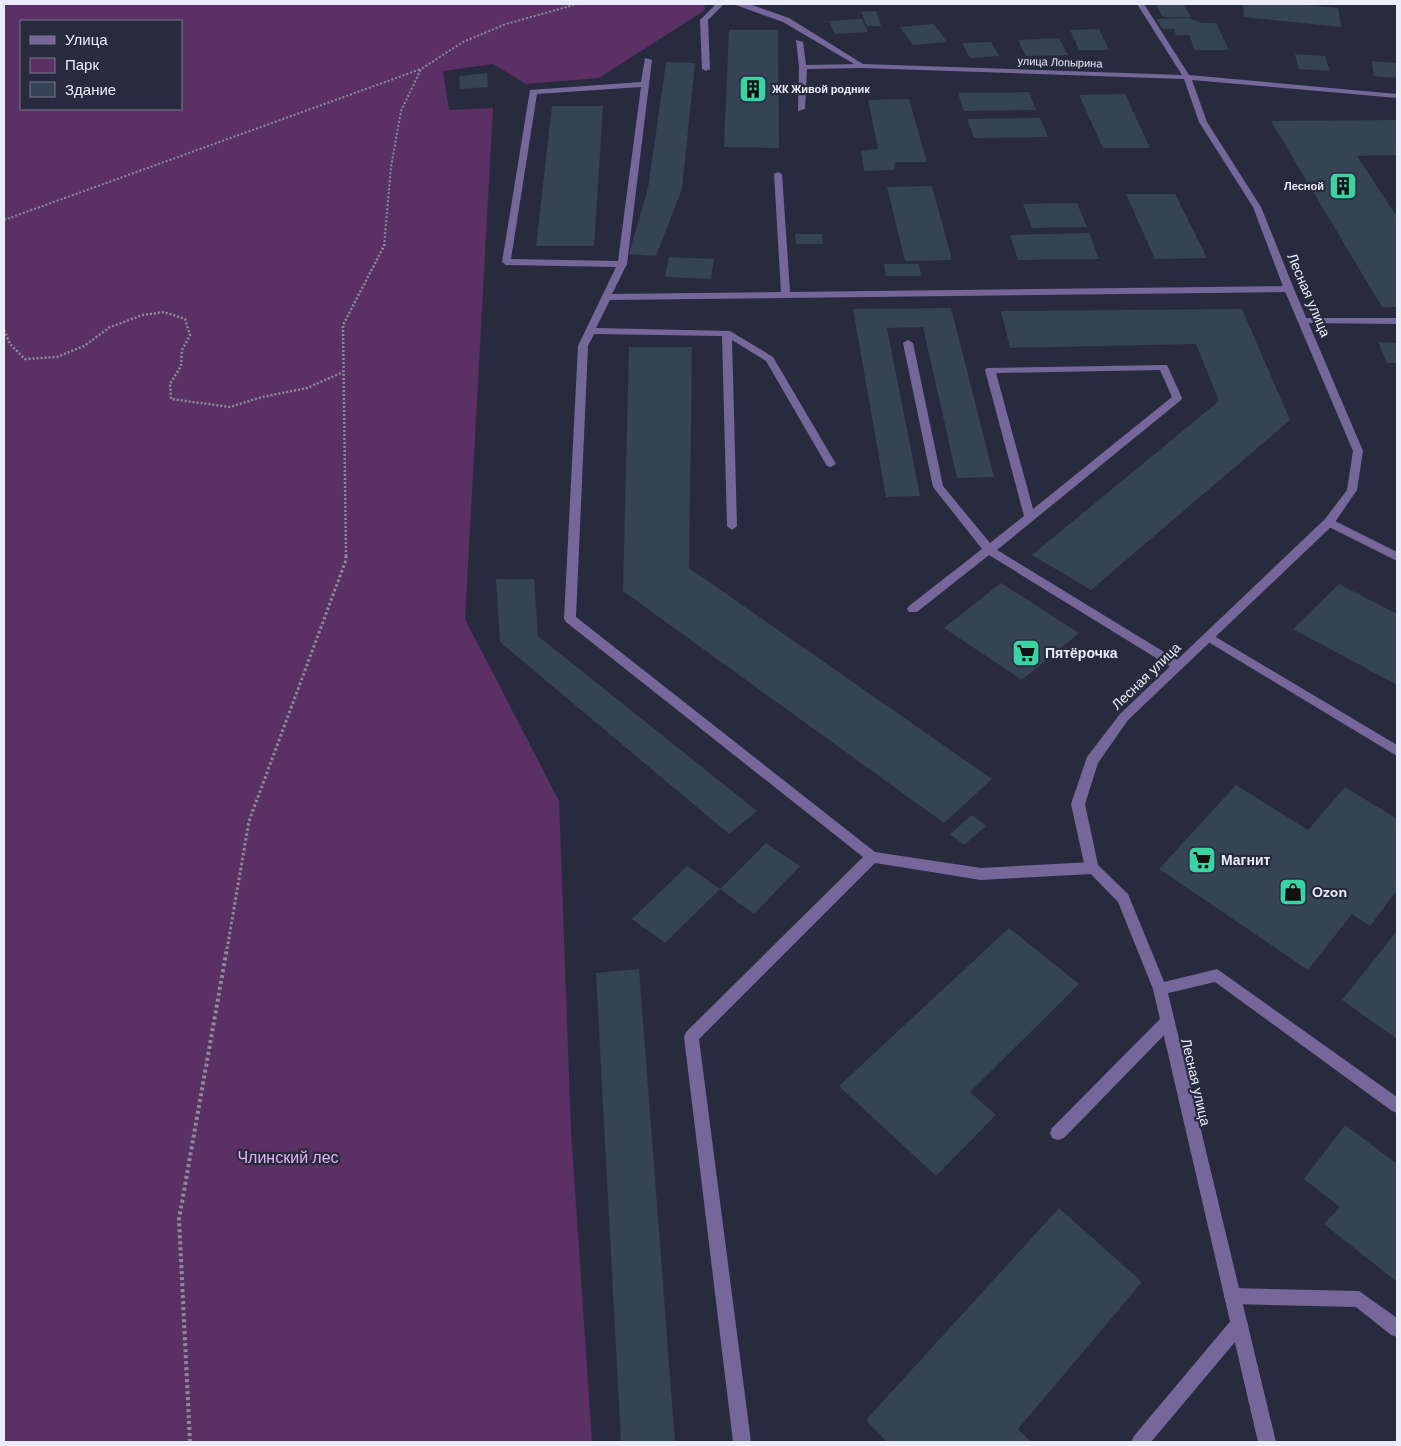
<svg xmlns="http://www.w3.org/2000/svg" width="1401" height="1446" viewBox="0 0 1401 1446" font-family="'DM Sans',sans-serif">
  <rect width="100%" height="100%" fill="#282b3e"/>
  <path fill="#5a3065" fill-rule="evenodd" d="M4 4H704L705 10 599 78 526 84 493 64 443 71 449 110 493 108 465 619 559 801 571 1131 592 1442H4ZM21 21H181V109H21Z"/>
  <path fill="#354354" d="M1155 4H1183L1191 17H1163Z
    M1243 4H1294L1338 8 1341 27 1244 17Z
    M876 11 881 26H867L861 12Z
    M1189 18 1202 23H1216L1229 50H1195L1189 35H1176L1174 29H1163L1156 19Z
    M862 19 868 32 835 34 829 21Z
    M934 24 947 42 913 45 900 27Z
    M1099 29 1109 50H1079L1070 30Z
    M729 30H778L779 148 724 147Z
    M1059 38 1068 55 1026 56 1018 40Z
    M991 42 999 56 970 58 962 43Z
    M1295 54 1325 56 1330 71 1299 69Z
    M1372 61 1397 63V78L1374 76Z
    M666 62 695 63 682 189 656 256 629 254 648 188Z
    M487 73 488 87 460 89 459 76Z
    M1029 92 1036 110 964 111 958 93Z
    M1125 94 1150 148H1103L1079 95Z
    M909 99 927 162H895L894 170 864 171 861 151 878 149 868 100Z
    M552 106H603L594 246H536Z
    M1040 118 1048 137 974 138 967 119Z
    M1397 120V155L1357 156 1397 217V307H1382L1271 121Z
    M932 186 952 260 905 261 887 187Z
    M1126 194H1175L1207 258 1155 259Z
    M1077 203 1087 227 1032 228 1023 204Z
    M1089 233 1099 259 1018 260 1010 235Z
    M795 234H822L823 244H796Z
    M669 257 714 259 711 279 665 277Z
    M884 264H919L921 276H886Z
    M951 308 994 477 957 478 923 327 887 328 920 496 886 497 853 309Z
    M1242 309 1290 420 1091 590 1032 555 1219 401 1196 344 1010 348 1001 311Z
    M1378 342 1397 343V363H1387Z
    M629 347H692L689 568 992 779 944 823 623 591Z
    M496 579H534L538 636 757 811 729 834 500 642Z
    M1001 583 1079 633 1022 680 944 628Z
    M1339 584 1397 614V685L1293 629Z
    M1236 785 1308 830 1345 787 1397 819V890L1370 926 1352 914 1308 970 1159 869Z
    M972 815 986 826 964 845 950 834Z
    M766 843 800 866 754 914 720 889Z
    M687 866 720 889 665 943 632 919Z
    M1009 928 1079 984 970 1092 996 1115 936 1176 839 1086Z
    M1396 932 1397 933V1039L1342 1000Z
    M639 969 675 1442H621L596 973Z
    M1345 1125 1397 1164V1282L1324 1224 1340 1207 1304 1179Z
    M1059 1208 1142 1282 1018 1429 1031 1442H887L866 1420Z"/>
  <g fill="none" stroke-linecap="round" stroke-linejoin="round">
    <path stroke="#898c9b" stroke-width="2" stroke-dasharray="2 2" stroke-linecap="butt" d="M4 220 421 69
      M384 246 391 167 401 111 421 69 463 42 506 24 577 4"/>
    <path stroke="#898c9b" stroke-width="2.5" stroke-dasharray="2 2" stroke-linecap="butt" d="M4 330 10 344 25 359 57 357 84 346 110 327 143 315 164 312 185 319 190 335 182 350 181 366 170 384 171 399 230 407 262 397 307 388 343 372
      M346 556 343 325 385 244"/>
    <path stroke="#898c9b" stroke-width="3" stroke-dasharray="2.5 2.5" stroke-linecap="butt" d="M227 949 249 821 346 560V555"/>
    <path stroke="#898c9b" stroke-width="4" stroke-dasharray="3 3" stroke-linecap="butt" d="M190 1442 179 1219 227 948"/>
    <path fill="#76679b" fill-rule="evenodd" d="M716 4H724L708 20 710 69 706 71 702 69 700 20Z
      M796 40 803 42 806 65 861 64 865 66 861 68 807 69 805 109 798 111 799 67Z
      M645 58 652 60 627 264 612 294 781 292 774 174 778 172 782 174 790 292 1289 286 1294 289 1289 292 610 300 596 328 730 331 773 357 836 464 831 467 827 466 766 361 732 340 737 526 732 530 727 526 722 336 594 334 588 346 576 617 875 852 981 868 1092 862 1097 864 1099 868 1097 872 1092 874 981 880 875 863 699 1039 751 1442H733L684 1037 686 1032 863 857 566 622 564 619 578 346 616 267 506 265 502 262 530 90 641 82ZM641 87 618 261 511 259 537 94Z
      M1304 318H1397V324L1301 323V319Z
      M908 340 913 343 943 486 990 543 1024 516 985 370 987 368 1167 365 1182 398 1181 400 997 550 1182 663 1184 666 1182 669H1174L989 555 917 612H909L907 609 909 606 982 549 933 487 903 343ZM1160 370 1172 397 1033 509 996 373Z
      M1329 518 1397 552V561L1325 525 1324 522 1325 519Z
      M1209 633 1397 745V756L1205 640 1203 637Z
      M1217 969 1397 1097V1113L1392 1111 1215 982 1160 995 1155 994 1153 989 1155 984 1160 983Z
      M1167 1015 1172 1017 1174 1022 1172 1027 1064 1138 1058 1140 1052 1138 1050 1133 1052 1128 1162 1017Z
      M1232 1288 1359 1291 1397 1318V1337L1391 1335 1356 1307 1232 1304 1226 1302 1224 1296 1226 1290Z
      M1239 1315 1245 1318 1248 1324 1245 1330 1151 1442H1131L1134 1436 1233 1318Z"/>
    <path fill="#76679b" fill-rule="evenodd" d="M733 4 752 5 789 18 863 64 1182 75 1137 4H1144L1189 75 1397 94V98L1192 80 1207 122 1261 207 1294 289 1363 451 1357 490 1333 525 1128 720 1098 763 1085 804 1098 865 1128 894 1167 989 1276 1442H1258L1153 989 1118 902 1085 868 1071 804 1087 757 1120 714 1325 519 1347 490 1353 451 1284 289 1253 207 1199 122 1184 79 861 68 783 22Z"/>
  </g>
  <defs>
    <symbol id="building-square" viewBox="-11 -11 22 22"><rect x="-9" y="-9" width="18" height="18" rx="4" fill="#3ad4a4" stroke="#282b3e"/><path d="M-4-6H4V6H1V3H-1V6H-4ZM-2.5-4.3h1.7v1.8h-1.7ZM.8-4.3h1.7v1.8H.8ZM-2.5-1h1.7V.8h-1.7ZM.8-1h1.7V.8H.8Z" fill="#111"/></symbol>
    <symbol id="supermarket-square" viewBox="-11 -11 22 22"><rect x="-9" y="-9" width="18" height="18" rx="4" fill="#3ad4a4" stroke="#282b3e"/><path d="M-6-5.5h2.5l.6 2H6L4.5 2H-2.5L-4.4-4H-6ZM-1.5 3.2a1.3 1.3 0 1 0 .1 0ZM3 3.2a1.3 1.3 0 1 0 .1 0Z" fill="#111"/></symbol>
    <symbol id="shop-square" viewBox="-11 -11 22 22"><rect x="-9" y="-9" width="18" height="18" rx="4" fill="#3ad4a4" stroke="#282b3e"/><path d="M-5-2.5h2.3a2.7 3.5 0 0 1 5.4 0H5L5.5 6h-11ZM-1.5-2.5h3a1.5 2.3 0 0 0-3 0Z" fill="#111"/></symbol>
  </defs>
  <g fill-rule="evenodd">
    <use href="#building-square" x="737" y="73" width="32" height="32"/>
    <use href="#building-square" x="1327" y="170" width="32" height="32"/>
    <use href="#supermarket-square" x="1010" y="637" width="32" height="32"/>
    <use href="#supermarket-square" x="1186" y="844" width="32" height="32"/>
    <use href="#shop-square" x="1277" y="876" width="32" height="32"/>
  </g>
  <g text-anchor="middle" stroke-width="4.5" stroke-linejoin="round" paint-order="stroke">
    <g font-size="11" fill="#eaedf9" stroke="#282b3e">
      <text transform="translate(1060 62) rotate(2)" y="4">улица Лопырина</text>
    </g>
    <g font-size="11" font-weight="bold" fill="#eaedf9" stroke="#282b3e" text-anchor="start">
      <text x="772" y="93">ЖК Живой родник</text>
      <text x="1324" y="190" text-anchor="end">Лесной</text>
    </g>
    <g font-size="14" fill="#eaedf9" stroke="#282b3e">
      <text transform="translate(1309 295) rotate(67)" y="5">Лесная улица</text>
      <text transform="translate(1146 676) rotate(-44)" y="5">Лесная улица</text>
      <text transform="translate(1196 1082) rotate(77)" y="5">Лесная улица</text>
    </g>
    <g font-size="14" font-weight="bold" fill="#eaedf9" stroke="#282b3e" text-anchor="start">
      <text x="1045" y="658">Пятёрочка</text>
      <text x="1221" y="865">Магнит</text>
      <text x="1312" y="897">Ozon</text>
    </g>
    <g font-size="16" fill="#eaaffa" stroke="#282b3e">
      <text x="288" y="1163">Члинский лес</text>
    </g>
  </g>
  <rect width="1401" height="1446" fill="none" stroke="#eaedf9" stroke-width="10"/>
  <rect x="20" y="20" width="162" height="90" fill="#282b3e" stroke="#767989"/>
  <rect x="30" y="36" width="25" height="8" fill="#76679b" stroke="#767989"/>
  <text x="65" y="45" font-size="15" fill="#eaedf9">Улица</text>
  <rect x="30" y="58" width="25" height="15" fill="#5a3065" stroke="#767989"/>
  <text x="65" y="70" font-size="15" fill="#eaedf9">Парк</text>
  <rect x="30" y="82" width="25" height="15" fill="#354354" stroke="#767989"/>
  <text x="65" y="95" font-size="15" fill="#eaedf9">Здание</text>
</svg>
